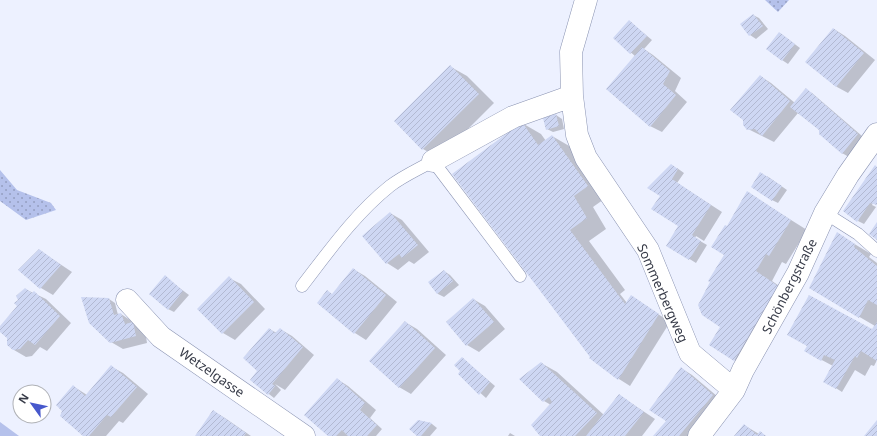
<svg xmlns="http://www.w3.org/2000/svg" width="877" height="436" viewBox="0 0 877 436" font-family="'Noto Sans',sans-serif">
  <defs>
    <pattern id="grass-dots" width="8" height="8" patternUnits="userSpaceOnUse"><rect width="8" height="8" fill="#b5c1eb"/><path d="M2 2h.1M6 6h.1" fill="none" stroke="#949ec0" stroke-width="1.8" stroke-linecap="round"/></pattern>
    <pattern id="building-hatch" width="6" height="6" patternUnits="userSpaceOnUse"><rect width="6" height="6" fill="#ced7f3"/><path d="M-1 1l2-2M0 6l6-6M5 7l2-2" fill="none" stroke="#b2b9d2"/></pattern>
  </defs>
  <rect width="100%" height="100%" fill="#edf1ff"/>
  <path fill="url(#grass-dots)" d="M765 0H789L778 12Z
    M0 170 17 190 51 203 56 210 26 220 0 201Z"/>
  <path fill="#b5c1eb" d="M0 422 19 436H0Z"/>
  <path fill="#0003" d="M753 15 759 18 768 29 756 39 750 35Z
    M629 21 652 40 644 49 653 55 681 78 675 91 687 102 662 132 650 126 635 56 614 38Z
    M834 29 845 36 875 60 848 93 837 87 807 62Z
    M780 33 800 48 788 64 782 60Z
    M451 67 467 76 494 103 439 158 423 149 395 121Z
    M760 76 771 83 795 103 806 90 812 93 869 142 854 160 842 153 820 129 798 113 774 142 748 129Z
    M556 115 562 119 564 129 553 132 547 129Z
    M522 123 541 134 546 141 552 136 571 147 607 197 593 207 606 229 589 241 625 290 620 294 627 303 631 296 670 322 630 386 619 379Z
    M877 167V204L873 203 872 205 876 207 864 224 858 221Z
    M677 168 684 173 677 183 722 212 704 241 696 236 695 238 707 245 696 263 667 245 685 229 653 209Z
    M767 176 787 190 778 203 772 200Z
    M748 193 807 230 786 264 782 262 772 281 794 296 750 369 734 360 721 327 727 227Z
    M390 213 402 220 429 252 414 264 409 261 398 270 387 263 364 236Z
    M838 234 871 254 869 257 877 263V360L874 366 871 365 865 376 855 370 842 392 825 381 833 366 805 351 872 331 875 326 810 288Z
    M39 250 72 272 53 295 41 288 20 270Z
    M353 269 365 276 397 302 366 340 355 333 333 295Z
    M444 271 450 275 459 285 444 297 438 294 429 283Z
    M165 277 189 295 174 312 168 309Z
    M229 278 241 284 265 309 235 340 223 333 198 309Z
    M25 289 46 299 71 323 47 351 40 347 32 356 26 357 14 350 8 338 0 331V327L18 306 19 300Z
    M109 299 115 303 118 315 121 314 145 330 147 343 123 349 111 342Z
    M473 299 485 306 505 329 479 352 467 345Z
    M405 322 417 329 446 355 411 394 399 387Z
    M269 329 277 333 280 329 292 336 314 355 285 390 275 384 281 390 274 398 251 380 257 372Z
    M462 358 495 386 486 398 459 374 461 370Z
    M541 363 557 372 604 415 619 395 655 419 642 436H541L551 405 544 401Z
    M112 367 123 373 148 394 123 423 119 421 106 436H85L73 386 87 395Z
    M681 368 692 375 724 402 688 436H655L666 422Z
    M337 379 348 386 376 410 370 418 382 429 376 436H329Z
    M213 411 225 418 251 436H196Z
    M418 421 432 424 437 428 430 436H418Z
    M744 425 759 434 760 433 766 436H735Z
    M510 433 515 436H508Z"/>
  <path fill="url(#building-hatch)" d="M753 14 763 26 749 36 740 24Z
    M629 20 647 36 630 54 613 38Z
    M833 28 864 53 836 87 805 62Z
    M779 32 795 44 782 61 766 49Z
    M642 47 670 71 663 84 676 95 650 127 606 89Z
    M450 65 479 94 422 150 394 121Z
    M760 75 790 101 762 136 755 129 747 130 743 125V120L730 110Z
    M806 88 858 134 842 154 819 134V130L790 107Z
    M556 114 559 126 546 130 543 118Z
    M522 122 538 145 552 135 588 186 574 196 587 218 570 230 625 304 631 295 659 314 618 380 589 358 590 357 452 174Z
    M671 164 678 169 672 179 711 205 692 235 701 241 689 260 666 246 678 226 651 209 660 196 647 188Z
    M875 165 877 167V205L870 203 857 222 843 211Z
    M760 172 782 186 772 201 751 187Z
    M747 191 791 220 769 256 766 254 756 271 778 286 734 361 709 345 720 327 702 315 698 305 710 282 708 281 724 255 711 247 725 225 727 226Z
    M390 212 418 245 402 258 399 254 386 264 362 236Z
    M877 222V240L869 234Z
    M837 232 855 244 854 247 877 266V305L868 300 859 318 809 288Z
    M39 249 61 265 40 289 18 270Z
    M353 268 386 295 354 334 317 303 327 290 332 294Z
    M444 270 453 281 437 294 428 282Z
    M165 275 183 291 168 310 149 294Z
    M229 276 254 302 222 334 197 309Z
    M25 288 32 293 34 291 60 316 35 345 28 340 20 349 13 350 7 345V338L0 332V326L17 306 14 303 18 300 16 296Z
    M809 295 872 329 877 322V361L861 351 857 358 855 356 836 389 823 382 835 360 824 355 821 361 804 351 807 346 787 335Z
    M81 297 109 298 114 315 121 313 125 324 133 322 136 336 110 343 89 323Z
    M473 298 494 322 466 346 446 322Z
    M405 321 435 348 399 388 369 361Z
    M269 328 275 333 280 328 303 347 272 384 275 386 268 395 250 380 257 371 243 358Z
    M462 357 490 382 479 395 458 374 460 371 454 365Z
    M541 362 597 413 575 436H540L531 425 552 402 549 397 543 402 519 379Z
    M111 365 137 387 111 417 107 415 89 436H83L60 416 62 411 56 405 73 385 85 396Z
    M681 367 713 395 679 436H653L666 421 649 410Z
    M337 378 365 403 360 410 377 425 367 436H348L342 430 336 436H328L304 415Z
    M619 394 644 412 625 436H586Z
    M213 410 246 433 244 436H195Z
    M418 420 432 423 421 436H417L409 429Z
    M877 420V436H864Z
    M744 424 757 435 760 431 766 436H734Z"/>
  <g fill="none" stroke-linecap="round" stroke-linejoin="round">
    <defs>
      <path id="service" d="M825 213 858 234 877 251
        M302 286C329 251 355 214 390 186 403 176 419 169 433 161L520 276"/>
      <path id="minor" d="M586 0 571 52 572 96 577 135 586 158 648 250 690 353 734 390
        M433 161 513 117 572 96
        M127 300 161 337 304 436
        M699 436 734 390 743 370 798 273 825 213 848 175 877 134"/>
    </defs>
    <use href="#service" stroke="#8a93b2" stroke-width="13"/>
    <use href="#minor" stroke="#8a93b2" stroke-width="23"/>
    <use href="#service" stroke="#fff" stroke-width="12"/>
    <use href="#minor" stroke="#fff" stroke-width="22"/>
  </g>
  <g text-anchor="middle" stroke-width="3" stroke-linejoin="round" paint-order="stroke">
    <g font-size="13" fill="#373b48" stroke="#fff">
      <text transform="translate(789 286) rotate(-63)" y="5">Schönbergstraße</text>
      <text transform="translate(663 293) rotate(66)" y="5">Sommerbergweg</text>
      <text transform="translate(212 372) rotate(35)" y="5">Wetzelgasse</text>
    </g>
  </g>
  <g transform="translate(32 404) rotate(303)"><circle r="19" fill="#ffffff" stroke="#afb1b6"/>
  <path d="M0-3L7 15L0 10L-7 15Z" fill="#4758cc"/>
  <text y="-6" font-size="11" font-weight="bold" text-anchor="middle" fill="#373b48">N</text>
  </g>
</svg>
